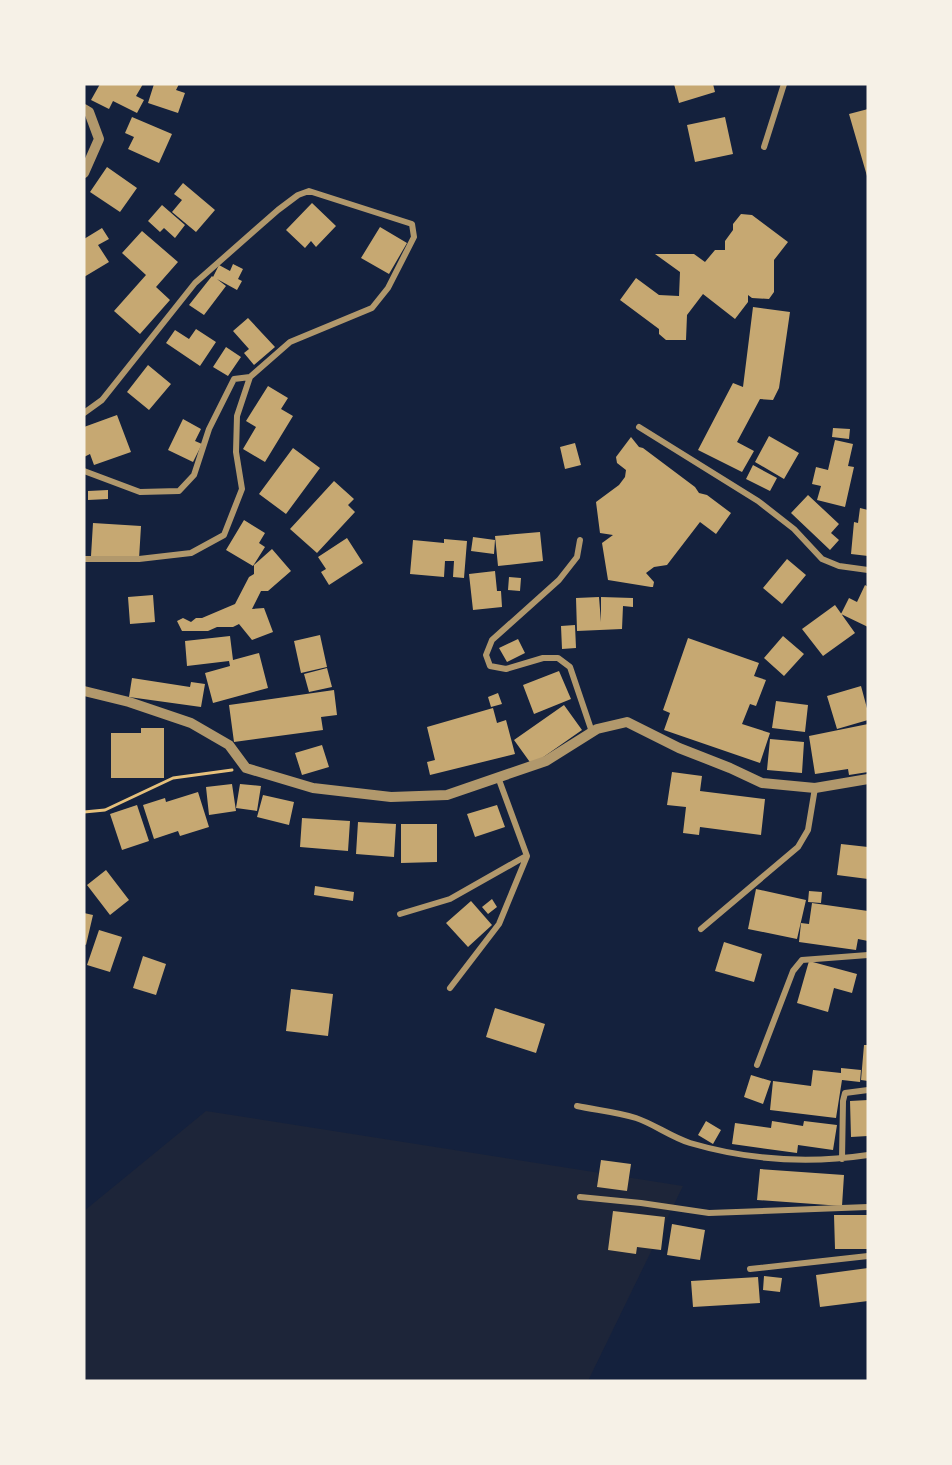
<svg xmlns="http://www.w3.org/2000/svg" width="952" height="1465" viewBox="0 0 952 1465" font-family="'PT Sans Narrow',sans-serif">
  <rect width="100%" height="100%" fill="#14213d"/>
  <path fill="#1d2539" d="M206 1111 683 1186 588 1381H84V1211Z"/>
  <path fill="#c6a872" d="M100 84H143L136 96 144 100 137 113 113 101 109 109 91 100Z
    M154 84H179L176 90 185 93 178 113 148 103Z
    M674 84H713L715 92 679 103Z
    M868 109V176H867L849 114Z
    M132 117 172 134 159 163 128 149 134 137 125 133Z
    M725 117 733 154 695 162 687 125Z
    M107 167 137 188 120 212 90 192Z
    M183 183 215 210 196 232 172 212 182 200 174 194Z
    M312 203 336 226 316 247 311 241 305 248 286 230Z
    M162 205 185 225 175 238 164 228 160 232 148 221Z
    M741 214 752 215 788 242 774 260V292L769 299 752 298 748 295V302L735 319 703 294 687 315 686 340H666L659 334V329L620 300 636 278 659 295 679 296 680 272 655 254H694L705 262 715 250H725V241L733 230V224Z
    M380 227 407 243 389 274 361 258Z
    M102 228 109 239 98 245 109 262 84 277V239Z
    M142 231 178 262 156 287 170 300 140 334 114 311 146 275 122 253Z
    M233 264 243 269 238 279 242 281 237 290 217 279 226 286 204 315 189 305 212 276 213 277 219 265 230 271Z
    M753 307 790 312 779 388 773 400 760 399 737 442 754 451 742 472 698 450 733 383 743 387Z
    M248 318 275 347 254 365 244 353 249 349 233 331Z
    M196 329 216 342 200 366 166 343 175 330 189 339Z
    M226 347 241 357 228 376 213 367Z
    M148 365 171 384 149 410 127 392Z
    M268 386 288 398 281 409 293 416 265 462 243 449 256 427 246 421Z
    M117 415 131 452 94 465 90 454 84 457V427Z
    M183 419 201 429 195 441 202 444 193 462 168 450Z
    M833 428 850 429 849 439 832 437Z
    M769 436 799 453 784 479 755 462Z
    M631 437 639 447 643 448 695 487 699 493 707 495 731 513 716 534 700 522 667 565 654 567 646 573 654 582 653 587H651L608 580 602 543 613 535 600 533 596 502 619 485 625 477 626 470 617 463 616 457Z
    M835 440 853 444 848 466 854 467 845 507 817 500 821 486 812 484 816 467 828 470Z
    M575 443 581 465 565 469 560 447Z
    M293 448 320 468 286 514 259 494Z
    M753 465 777 478 770 491 746 479Z
    M334 481 354 499 348 505 355 512 317 553 290 529Z
    M108 490V499L88 500V491Z
    M808 495 839 524 831 533 839 540 830 550 791 513Z
    M860 508 868 510V556L851 554 854 522 858 523Z
    M244 520 265 533 259 543 265 547 253 566 226 550Z
    M93 523 141 526 139 559 91 556Z
    M540 532 543 561 498 566 495 536Z
    M473 537 495 540 494 554 471 551Z
    M347 538 363 563 329 585 321 572 326 569 318 557Z
    M444 539 467 541 464 578 453 577 454 561H445L444 577 410 574 413 540 444 543Z
    M272 549 291 571 268 591H261L252 609 264 608 273 632 252 640 239 624 233 627H217L208 631H182L177 621 183 618 191 622 196 618H202L235 604 249 577 254 574V565Z
    M787 559 806 575 782 604 763 588Z
    M495 571 497 591H501L502 607 473 610 469 574Z
    M509 577 521 578 520 591 508 590Z
    M865 585 868 587V627L841 614 849 598 857 602Z
    M153 595 155 622 130 624 128 597Z
    M599 597 601 622V597L633 598V607L623 606 622 629 577 631 576 598Z
    M835 605 855 633 823 656 802 629Z
    M575 625 576 648 562 649 561 626Z
    M320 635 327 667 301 673 294 641Z
    M230 636 233 660 259 653 268 688 213 703 205 673 230 666 229 661 187 666 185 641Z
    M783 636 804 654 784 676 764 658Z
    M688 638 759 663 754 676 766 680 756 706 750 704 742 724 770 733 760 763 664 730 670 713 663 710Z
    M518 639 525 653 507 662 499 648Z
    M327 668 332 687 309 692 304 674Z
    M559 671 571 699 534 714 523 685Z
    M132 678 190 687 191 682 205 684 201 707 129 697Z
    M861 686 868 712V720L837 729 827 696Z
    M334 690 337 715 321 717 323 730 234 742 229 705Z
    M498 693 502 704 491 707 488 697Z
    M776 701 808 705 805 732 772 728Z
    M564 705 582 730 532 765 514 740Z
    M493 708 497 723 506 720 515 754 430 775 427 762 435 760 427 727Z
    M868 724V772L849 775 848 769 815 774 809 736Z
    M141 728H164V778H111V733H141Z
    M770 739 804 742 802 773 767 770Z
    M322 745 329 767 302 775 295 753Z
    M672 772 702 776 700 791 765 799 761 835 700 827 699 835 683 833 686 807 667 805Z
    M232 784 236 811 209 815 206 787Z
    M240 784 261 786 257 811 236 808Z
    M198 792 209 827 180 836 178 831 154 839 143 805 165 798 166 802Z
    M263 795 294 802 289 825 257 817Z
    M137 805 149 841 122 850 110 814Z
    M497 805 505 827 475 837 467 814Z
    M302 818 350 821 348 851 300 847Z
    M358 822 396 824 394 857 356 854Z
    M401 824H437V862L401 863Z
    M841 844 868 847V879L837 875Z
    M106 870 129 900 110 915 87 885Z
    M315 886 354 892 353 901 314 895Z
    M756 889 806 900 797 939 748 929Z
    M809 891 822 892 821 903 808 902Z
    M492 899 497 907 488 914 482 907Z
    M471 901 492 925 468 947 446 923Z
    M812 903 868 911V941L858 939 856 950 799 942 801 923 809 924Z
    M84 913 93 915 86 945 84 944Z
    M99 930 122 937 110 972 87 965Z
    M724 942 762 954 754 982 715 971Z
    M143 956 166 964 156 995 133 988Z
    M809 961 857 974 852 993 834 988 828 1012 797 1003Z
    M291 989 333 994 328 1036 286 1031Z
    M495 1008 545 1024 536 1053 486 1037Z
    M864 1045H868V1081L861 1080Z
    M841 1068 861 1070 860 1082 842 1080 836 1118 770 1110 773 1081 811 1086 813 1070 841 1073Z
    M751 1075 771 1081 763 1104 744 1097Z
    M868 1100V1136L851 1137 850 1101Z
    M706 1121 721 1130 713 1144 698 1135Z
    M772 1121 803 1126 804 1121 837 1125 833 1150 798 1145 797 1153 732 1144 735 1123 771 1128Z
    M601 1160 631 1164 627 1191 597 1187Z
    M760 1169 844 1175 842 1206 757 1200Z
    M613 1211 665 1217 661 1250 637 1247 636 1254 608 1250Z
    M834 1215H868V1249H835Z
    M672 1224 705 1230 700 1260 667 1255Z
    M868 1268V1301L820 1307 816 1275Z
    M764 1276 782 1278 780 1292 763 1290Z
    M758 1277 760 1303 693 1307 691 1281Z"/>
  <g fill="none" stroke-linecap="round" stroke-linejoin="round">
    <path stroke="#e5c07b" stroke-width="3" d="M84 812 105 810 173 778 232 770"/>
    <path stroke="#b1986c" stroke-width="6" d="M764 147 784 84
      M84 413 102 400 195 283 278 210 298 195 309 191 412 224 414 237 388 288 372 308 290 342 250 377 237 416 236 452 242 489 224 535 191 553 139 559H84
      M639 427 758 501 794 529 822 559 839 566 868 570
      M84 471 140 492 179 491 194 475 209 429 234 379 250 377
      M580 540 577 557 559 580 492 640 486 655 490 666 506 669 543 658H558L570 667 592 732
      M400 914 450 899 526 856
      M701 929 798 847 808 830 815 788
      M450 988 499 924 527 856 498 777
      M757 1065 793 971 802 960 868 955
      M577 1106C596 1110 617 1112 636 1118 654 1124 671 1137 690 1143 748 1160 808 1164 868 1155
      M842 1159 843 1101 845 1093 868 1090
      M580 1197 641 1203 709 1213 868 1207
      M750 1269 868 1256"/>
    <path stroke="#b1986c" stroke-width="10" d="M84 109 89 112 99 139 84 173
      M84 691 129 702 191 723 229 745 246 768 313 788 391 797 447 795 546 761 597 729 627 722 679 748 730 768 762 783 815 788 868 779"/>
  </g>
  <rect width="952" height="1465" fill="none" stroke="#f6f1e7" stroke-width="171"/>
</svg>
